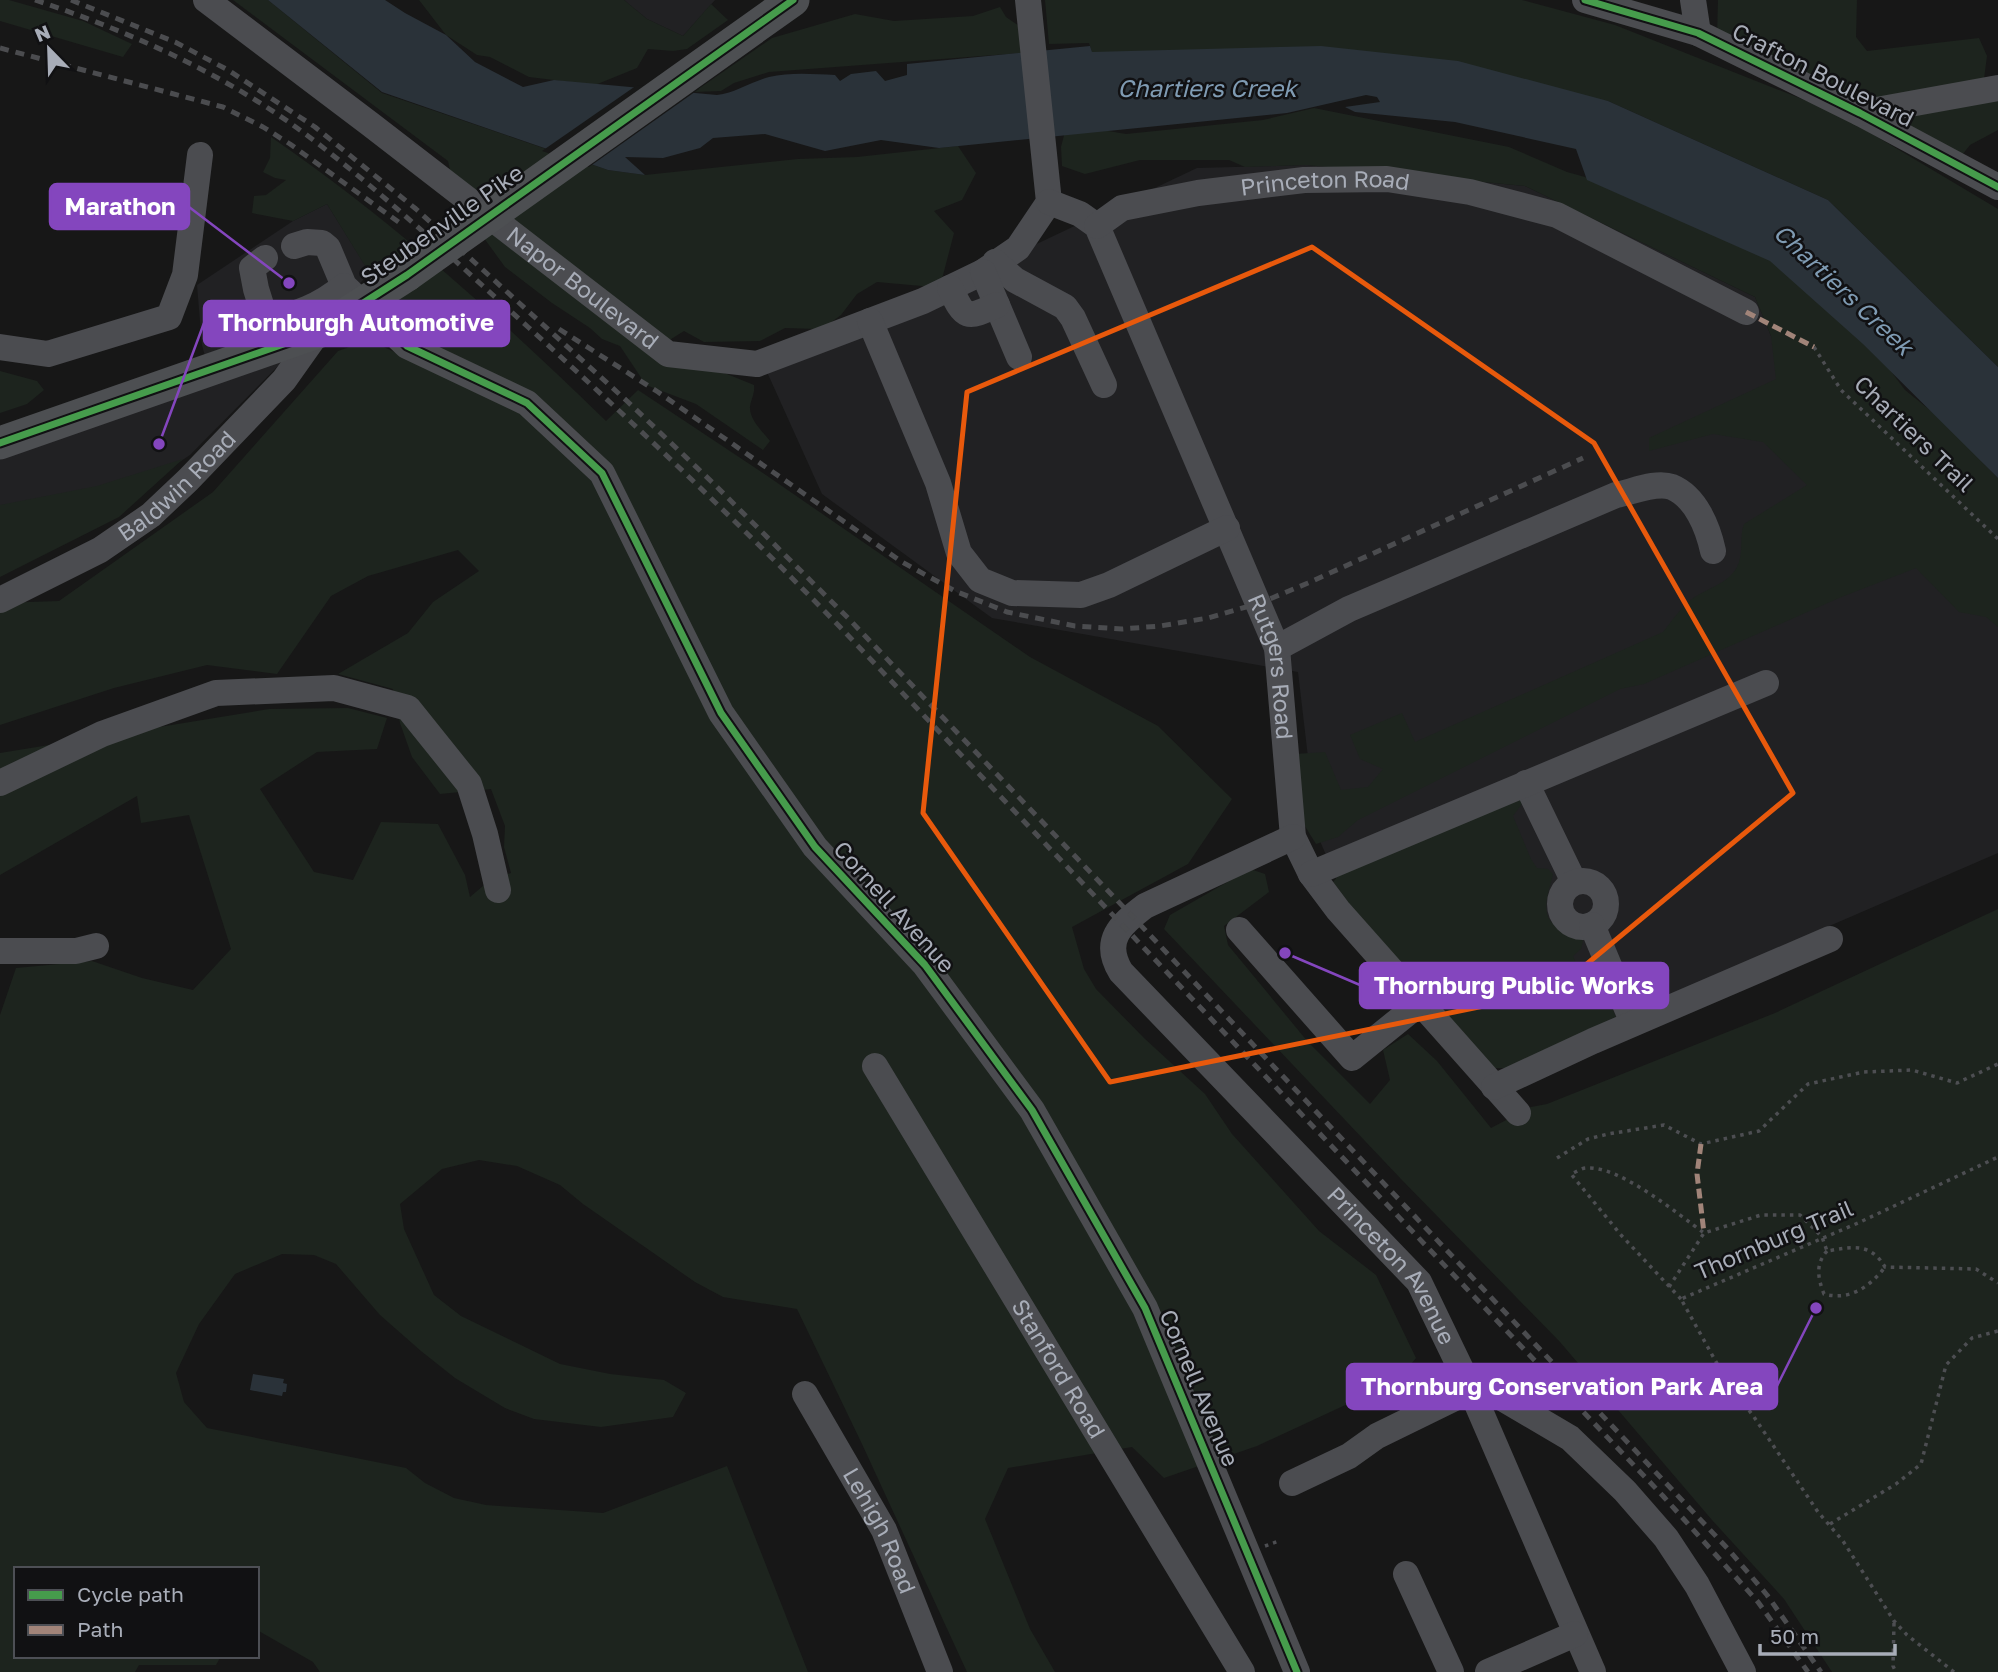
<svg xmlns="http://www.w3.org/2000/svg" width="1998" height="1672" viewBox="0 0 1998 1672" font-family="'Golos Text',sans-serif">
  <rect width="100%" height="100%" fill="#171717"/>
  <path fill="#212123" d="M624 0H715L683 36 647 19Z
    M1306 165 1525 186 1755 297 1778 353 1998 616V853L1594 1028 1338 883 1317 834 1298 672 992 618 822 494 767 372 1197 168Z
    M327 204 370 273 190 455 109 509 0 546V450L212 382 202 345 197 285 293 221Z"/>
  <path fill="#1d241e" d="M0 0H9L83 21 132 44 123 57 0 21Z
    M233 0H268L382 93 608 170 645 175 798 159 857 157 958 146 976 173 962 200 934 211 954 233 942 279 933 287 877 282 857 294 841 315 829 324 817 329 785 328 760 341 704 342 684 331 668 341 722 372 754 385C755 394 751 399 750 407 749 419 763 432 770 441L763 450 696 404 646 385 620 346 602 339 590 328 552 303 505 267 457 201 448 161Z
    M419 0H624L647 19 683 36 711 4 728 20 687 49 673 51 648 49 637 68 595 85 529 77 490 57 477 55 446 35Z
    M1045 0H1522L1615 25 1837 113 1998 209V367L1828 200 1608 101 1092 52 1089 43 1049 44Z
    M1718 0H1857L1856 37 1867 51 1979 38 1987 56 1984 79 1890 100 1856 99 1717 37Z
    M1000 7 1006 17 1019 26 1022 53 769 72 734 83 721 91 694 92 772 38 855 14 894 21 973 16Z
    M1998 94V130L1970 145 1962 155 1907 126 1911 112Z
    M1314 108 1509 147 1567 172 1614 185 1783 257 1872 346 1905 390 1931 411 1957 427 1984 464 1998 478V627L1986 617 1959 612 1916 568 1839 598 1644 684 1620 689 1358 820 1338 837 1316 844 1303 823 1295 754 1325 752 1341 790 1368 787 1383 769 1360 759 1350 735 1402 713 1415 742 1663 632C1672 621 1681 607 1692 599 1707 588 1728 584 1737 567 1744 554 1739 537 1744 524L1807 485 1763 442 1713 434 1649 451V438L1776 379 1771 336 1755 297 1525 186 1306 165 1245 167 1229 160H1140L1085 174 1062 166 1061 147 1067 124 1126 134 1263 120Z
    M271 137C392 220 501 319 606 421L638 390 763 473 1030 657 1158 726 1232 799 1188 864 1072 927 1084 969 1096 989 1144 1038 1205 1094 1232 1134 1319 1231 1376 1275 1416 1358 1397 1381 1257 1446 1164 1478 1132 1447 1008 1468 985 1519 1030 1629 1055 1672H967L862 1444 797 1309 723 1297 695 1282 583 1204 560 1185 517 1166 479 1160 442 1169 400 1204 404 1229 434 1295 461 1316 560 1364 610 1374 664 1380 686 1393 673 1417 601 1427 534 1419 505 1408 455 1378 421 1351 380 1315 336 1264 314 1255 282 1254 235 1274 199 1324 176 1373 184 1402 207 1428 406 1468 425 1483 454 1498 486 1505 603 1513 727 1466 808 1672H320L313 1662 257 1630V1569H16V1656H221L216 1665H139L135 1672H0V1015L16 968 92 961 142 978 193 990 231 949 189 815 141 823 137 796 0 875V753L269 709 348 708 387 718 377 749 317 752 260 789 314 872 353 880 381 822 438 824 465 875 470 897 490 880 511 873 504 847 505 826 491 789 440 794 412 757 400 723 393 689 338 674 408 633 433 602 479 571 458 550 368 576 331 596 277 674 207 665 114 688 0 725V603L59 601 213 492 338 351 369 340 418 363 399 321 327 204 293 221 252 213 254 196 266 195 286 180 275 178 263 172 270 158Z
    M0 371 37 381 44 390 27 404 0 413Z
    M183 459 119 517 0 577V505L97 486Z
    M1511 796 1524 801 1513 816 1531 859 1537 868 1548 869 1553 874C1550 890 1537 916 1558 927 1568 932 1575 933 1583 941L1581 949 1573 956 1596 1009 1612 1008 1616 1017 1506 1068H1493L1333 890V882L1343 870Z
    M1250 869 1265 874 1269 892 1224 926 1228 945 1308 1042 1370 1104 1390 1080 1383 1050 1408 1034 1437 1061 1491 1128 1531 1107 1547 1104 1775 1013 1998 909V1672H1832L1784 1599 1712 1520 1560 1342 1401 1179 1164 929 1170 915Z"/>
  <path fill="#2a3239" d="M268 0H385L405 13 446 35 475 62 523 87 554 80 717 95C735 93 751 82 769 77 790 72 813 74 835 75L840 81 851 74 876 71 885 81 907 75V64L1090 46 1092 52 1321 46 1458 61 1608 101 1828 200 1998 367V478L1863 344 1770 261 1587 180 1576 149 1455 122 1355 112 1345 107 1380 102 1377 97 1366 95 1287 113 939 148 881 140 825 151 765 134 713 138 700 148 663 158 625 157 645 175 608 170 382 92Z
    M253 1374 284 1379 283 1383 287 1384 286 1392H283L282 1396 250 1390Z"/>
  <path fill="#171717" d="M637 85 699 89 589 167 542 151Z"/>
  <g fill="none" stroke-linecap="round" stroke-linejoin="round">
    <path stroke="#4d4e52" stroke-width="3.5" stroke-dasharray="3.5 5" stroke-linecap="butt" d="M1814 347 1841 390 1998 539
      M1557 1158 1588 1139 1608 1134 1664 1125 1701 1144 1759 1131 1808 1084 1864 1072 1912 1070 1957 1083 1998 1064
      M1827 1251C1815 1264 1818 1279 1824 1294 1849 1301 1870 1287 1885 1267
      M1669 1287 1704 1233 1761 1215H1800L1822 1237 1827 1251C1852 1247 1870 1242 1885 1267L1976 1269 1998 1283
      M1681 1299 1621 1235 1571 1174C1576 1172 1582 1168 1586 1168 1619 1165 1678 1214 1704 1233
      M1830 1524 1896 1484 1921 1464 1946 1365 1972 1338 1998 1331
      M1265 1546 1279 1541
      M1894 1623 1893 1666 1896 1672
      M1954 1672 1907 1635 1894 1621 1843 1541 1818 1512 1754 1417 1725 1378 1681 1299 1858 1223 1998 1157"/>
    <g stroke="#4b4c50" stroke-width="26">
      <path id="s1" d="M206 0 370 124 668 354 757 364 923 301 983 272 1018 248 1049 202 1028 0"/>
      <path d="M1585 0 1698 33 1860 113 1998 187"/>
      <path d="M1693 0 1698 33"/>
      <path d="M1860 113 1998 88"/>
      <path id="s2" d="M1049 202 1080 214 1097 226 1277 648 1293 837 1311 874 1338 910 1518 1113"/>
      <path id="s3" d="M1097 226 1122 208 1198 193 1304 180 1387 179 1470 192 1557 215 1746 312"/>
      <path d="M294 246 307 242 322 243 328 248 344 286 407 346 527 403 602 473 721 713 815 847 925 965 1032 1110 1145 1308 1297 1672"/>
      <path d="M265 258 252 268 256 289 266 321 267 349"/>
      <path d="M995 262 1015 280 1065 307 1073 318 1104 385"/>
      <path d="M983 272 1019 357"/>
      <path d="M950 288C965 319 966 319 997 305"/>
      <path d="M266 321C296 315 320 306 344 286"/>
      <path d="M870 321 938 483 959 553 980 580 1012 593 1081 595 1109 585 1227 528"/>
      <path d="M0 347 48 354 169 317 185 275 200 155"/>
      <path id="s4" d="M0 600 100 550 151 515 188 480 284 380 318 332"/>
      <path d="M1277 648 1349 609 1616 495C1632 492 1656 481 1672 487 1696 497 1708 528 1713 551"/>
      <path d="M0 783 102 734 216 693 334 688 408 708 469 784 485 834 498 890"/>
      <path d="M1526 783 1574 882"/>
      <path id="s5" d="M1293 837 1145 906C1120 925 1102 941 1121 972L1419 1282 1471 1390 1593 1672"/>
      <path d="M1311 874 1766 683"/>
      <circle cx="1583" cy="904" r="23"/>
      <path d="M1592 925 1633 1023"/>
      <path d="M1239 930 1352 1058 1420 1003"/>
      <path d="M0 951H76L96 946"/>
      <path id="s6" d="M875 1066 1242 1672"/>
      <path d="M1494 1087 1593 1041 1830 939"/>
      <path id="s7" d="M805 1394 884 1530 940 1672"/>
      <path d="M1292 1483 1349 1456 1377 1436 1471 1390 1502 1398 1570 1438 1625 1491 1666 1538 1697 1585 1743 1672"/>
      <path d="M1406 1574 1451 1672"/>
      <path d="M1488 1672 1575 1634"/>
    </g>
    <path stroke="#4d4f52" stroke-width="33" d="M0 443 318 332 407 275"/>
    <path stroke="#4b4c4f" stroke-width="5" stroke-dasharray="9 7" stroke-linecap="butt" d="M35 0C131 32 227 75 308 136 386 195 456 262 528 327 635 424 739 523 840 627L1663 1496 1758 1602 1808 1672
      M71 0 175 42 228 70 315 127 416 209 628 402 713 483 848 618 1132 916 1728 1549 1767 1595 1821 1672
      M0 48 223 107 263 127 290 144 404 226
      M559 329 658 392 902 562 955 591 1007 612 1075 626 1122 629 1160 626 1208 618 1260 603 1308 583 1583 458"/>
    <path stroke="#4d4f52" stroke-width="33" d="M407 275 793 0"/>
    <path stroke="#a18479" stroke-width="5" stroke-dasharray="10 5" stroke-linecap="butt" d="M1746 312 1814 347
      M1701 1144 1697 1174 1704 1233"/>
    <defs>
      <path id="cycleway" d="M1585 0 1698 33 1860 113 1998 187
        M365 304 407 346 527 403 602 473 721 713 815 847 925 965 1032 1110 1145 1308 1297 1672
        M0 443 318 332 407 275 793 0"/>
    </defs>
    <use href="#cycleway" stroke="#111113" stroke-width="11"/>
    <use href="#cycleway" stroke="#469c4c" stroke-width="7"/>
  </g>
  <path fill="none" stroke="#e8590c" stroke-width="5" stroke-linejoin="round" d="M1312 247 1594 443 1793 793 1553 992 1110 1082 923 813 967 392Z"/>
  <g text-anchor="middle" stroke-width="5" stroke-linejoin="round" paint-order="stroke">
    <g font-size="23" fill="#a8adb8" stroke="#111113">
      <text transform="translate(1823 75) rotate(27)" y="8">Crafton Boulevard</text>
      <text dy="8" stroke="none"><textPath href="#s3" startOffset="236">Princeton Road</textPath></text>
      <text transform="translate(442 225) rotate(-35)" y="8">Steubenville Pike</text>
      <text dy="8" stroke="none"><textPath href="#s1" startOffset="474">Napor Boulevard</textPath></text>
      <text transform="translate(1914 434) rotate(44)" y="8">Chartiers Trail</text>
      <text dy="8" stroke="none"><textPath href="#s4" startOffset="212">Baldwin Road</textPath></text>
      <text dy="8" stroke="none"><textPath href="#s2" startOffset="530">Rutgers Road</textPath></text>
      <text transform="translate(894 907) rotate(48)" y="8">Cornell Avenue</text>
      <text transform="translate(1774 1240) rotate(-23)" y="8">Thornburg Trail</text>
      <text dy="8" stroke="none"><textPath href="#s5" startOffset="644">Princeton Avenue</textPath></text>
      <text dy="8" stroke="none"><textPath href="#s6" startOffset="354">Stanford Road</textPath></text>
      <text transform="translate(1199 1388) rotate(67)" y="8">Cornell Avenue</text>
      <text dy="8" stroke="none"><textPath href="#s7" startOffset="156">Lehigh Road</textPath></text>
    </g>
    <g font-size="24" font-style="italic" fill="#7f9bb3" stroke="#111113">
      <text x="1207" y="97">Chartiers Creek</text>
      <text transform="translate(1843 290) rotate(43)" y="8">Chartiers Creek</text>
    </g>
  </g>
  <path fill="none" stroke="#8446be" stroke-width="2.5" d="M289 283L189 207M159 444L204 323M1285 953L1360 985M1816 1308L1777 1386"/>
  <g fill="#8446be" stroke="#111113" stroke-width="2.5">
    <circle cx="289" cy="283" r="7"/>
    <circle cx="159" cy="444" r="7"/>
    <circle cx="1285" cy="953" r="7"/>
    <circle cx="1816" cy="1308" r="7"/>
  </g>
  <g fill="#8446be" stroke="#8446be" stroke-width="2.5">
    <rect x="50" y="184" width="139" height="45" rx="7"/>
    <rect x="204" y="301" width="305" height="45" rx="7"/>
    <rect x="1360" y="963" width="308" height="45" rx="7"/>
    <rect x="1347" y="1364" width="430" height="45" rx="7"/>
  </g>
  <g font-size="24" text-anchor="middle" font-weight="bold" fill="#fff">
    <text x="120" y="215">Marathon</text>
    <text x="356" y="331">Thornburgh Automotive</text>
    <text x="1514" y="994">Thornburg Public Works</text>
    <text x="1562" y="1395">Thornburg Conservation Park Area</text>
  </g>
  <rect x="14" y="1567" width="245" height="91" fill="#111113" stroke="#4d4f55" stroke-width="2"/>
  <rect x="28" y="1590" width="35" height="10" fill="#469c4c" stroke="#4d4f55" stroke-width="2"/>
  <text x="77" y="1602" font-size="21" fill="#a8adb8">Cycle path</text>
  <rect x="28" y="1625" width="35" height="10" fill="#a18479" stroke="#4d4f55" stroke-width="2"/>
  <text x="77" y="1637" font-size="21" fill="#a8adb8">Path</text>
  <g transform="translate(49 49) rotate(337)" stroke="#111113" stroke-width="5" paint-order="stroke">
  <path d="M0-5L12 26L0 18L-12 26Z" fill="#a8adb8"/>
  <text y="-10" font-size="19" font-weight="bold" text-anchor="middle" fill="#a8adb8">N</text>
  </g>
  <path d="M1760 1644v10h135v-10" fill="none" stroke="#a8adb8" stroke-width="3.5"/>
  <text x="1770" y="1644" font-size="21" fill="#a8adb8" stroke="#111113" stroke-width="5" paint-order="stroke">50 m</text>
</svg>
